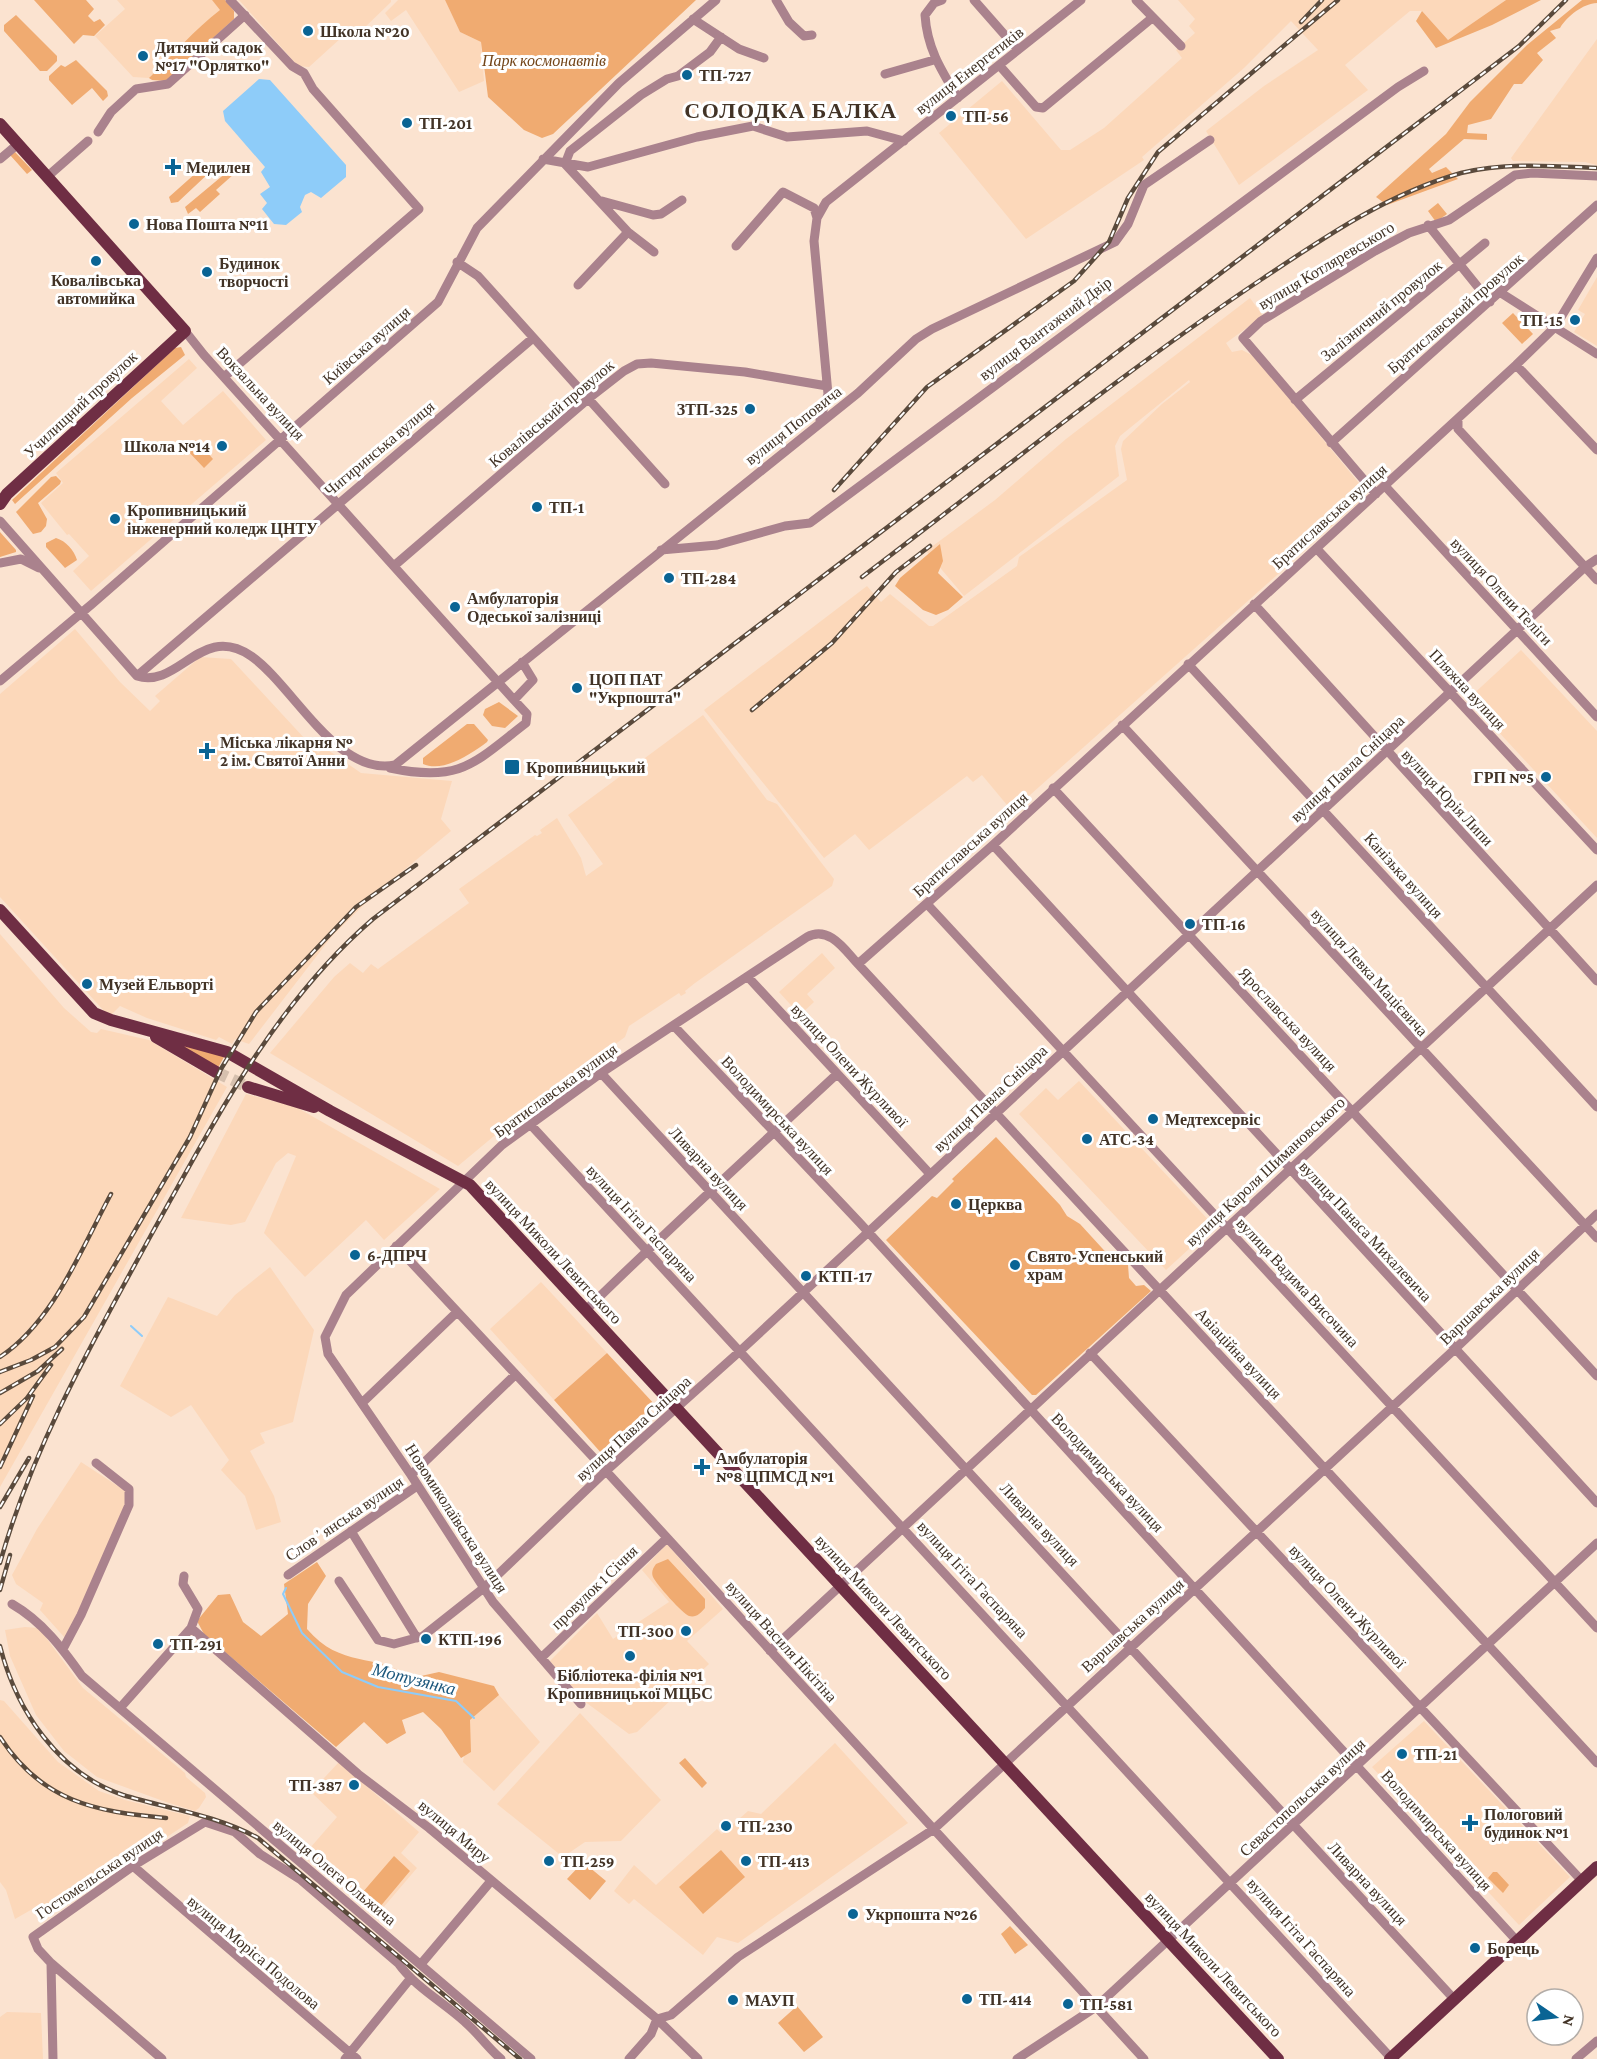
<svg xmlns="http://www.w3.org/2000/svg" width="1597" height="2059" viewBox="0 0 1597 2059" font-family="'Crimson Pro',serif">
  <rect width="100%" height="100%" fill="#fbe3d0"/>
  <path fill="#fcd8ba" d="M117 0H212L221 10 149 78 133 77 95 36 125 9Z
    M239 0H391V2L358 34 352 28 309 67 298 66Z
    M398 0H445L460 32 481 42 484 81 459 92 406 10 391 21 385 13Z
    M1178 0H1506L1448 40 1422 11H1410L1345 65 1368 90 1239 185 1206 131 1264 86 1318 50 1291 21 1244 68 1142 157 1144 160 1026 239 939 133 1002 81 1061 150H1070L1104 128 1182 58 1176 50 1195 33 1189 26 1195 19Z
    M1597 39V165L1585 162 1513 161 1511 158Z
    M1597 277V346L1574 332 1585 314 1578 310Z
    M1250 298 1263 316 1226 343 1232 352 1242 350 1254 356 1368 494 1012 811 982 775 973 782 967 776 869 850 855 834 824 858 704 710 867 586 881 602 890 594 929 626H933L1017 566 1019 557 1127 480 1121 449 1123 441 1162 404 1190 382 1189 380 1120 436 1115 446 1119 476 964 596 926 551 995 500 1066 439Z
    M189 359 197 368 161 401 183 425 223 391 266 440 91 591 73 571 89 556 69 534 67 535 41 503 63 483 56 473Z
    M75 629 120 682 150 711 160 701 155 696 200 657 231 659 318 753 325 748 361 773 452 781 441 819 451 831 374 895 332 936 249 1044 235 1039 232 1044 219 1037 216 1040 147 1018 120 1006 111 1015 105 1012 0 897V694Z
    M1521 650 1597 731V838L1468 699Z
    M703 715 767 800 777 804 820 861 834 879 832 886 695 983 685 991 686 993 681 996 679 993 629 1026 625 1037 535 1102 458 1166 270 1053 334 977 350 963 363 973 371 964 378 969 469 903 459 889 535 835 537 836 542 833 540 830 557 818 581 858 586 876 603 864 568 815Z
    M0 934 64 1008 91 1032 97 1033 101 1029 149 1040 227 1087 0 1487Z
    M822 953 835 968 807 994 814 1002 800 1015 779 992Z
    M1079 1081 1214 1226 1166 1270 1019 1114 1046 1088 1058 1100Z
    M246 1094 296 1107 440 1189 384 1240 366 1220 305 1277 264 1233 296 1156 288 1153 276 1163 245 1222 231 1225 181 1218Z
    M270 1267 314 1330 293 1422 260 1433 265 1443 250 1451 274 1496 281 1522 256 1530 245 1496 221 1470 229 1460 191 1405 171 1417 120 1386 168 1297 217 1316 235 1295Z
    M541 1282 607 1353 554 1400 490 1329Z
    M81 1462 127 1492 125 1506 80 1611 65 1638 40 1610 43 1603 16 1584 12 1575 37 1529Z
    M667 1544 723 1609 687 1641 709 1664 637 1732 629 1734 584 1701 550 1661 597 1613 613 1639 669 1602 642 1570Z
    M25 1627 39 1628 83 1688 185 1773 186 1777 205 1793 206 1797 199 1808 195 1811 166 1802 97 1777 64 1751 36 1715 10 1656 5 1630Z
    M499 1695 540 1742 494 1791 463 1762 470 1720Z
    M0 1700 4 1701 58 1762 99 1791 125 1800 190 1816 188 1823 50 1914 43 1903 15 1919 6 1890 0 1882Z
    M580 1713 661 1800 621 1841 585 1842 563 1857 497 1804Z
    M1424 1721 1570 1877 1519 1925 1372 1767Z
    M835 1743 908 1823 738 1943 717 1937 703 1955 634 1899 629 1904 614 1891 634 1865 656 1885 717 1829 722 1834 748 1811 761 1814Z
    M339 1762 419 1832 401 1853 417 1868 376 1916 303 1856 337 1817 311 1792Z
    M7 2012 41 2013 43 2059H0V2017Z"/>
  <path fill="#f0ab71" d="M34 0H86L94 9 88 16 94 22 100 19 105 25 94 36 83 35 74 44Z
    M212 0H225L234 11V19L166 81 152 80 149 78C173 55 195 29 220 10Z
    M445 0H696L553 134 542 138 524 130 488 97 481 42 460 32Z
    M1506 0H1541L1492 25 1436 48 1416 21 1422 11 1448 40Z
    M1582 0H1597V3C1583 4 1568 15 1560 28L1550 31 1556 38 1537 53 1543 60 1522 84H1514L1491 119 1468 125 1467 133 1487 134V140L1464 139 1429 169 1432 173 1446 167 1458 179 1387 205 1376 197 1446 134 1470 102 1527 45Z
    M16 15 57 56V61L47 71H40L4 31V25Z
    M76 60 107 91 108 96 103 101 92 88 72 105 49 80V76L61 65 65 67Z
    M15 152 32 170 27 174 10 155Z
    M206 164 212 168 211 171 178 202 171 203 169 197Z
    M227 172 234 174 216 190 220 194 200 212 196 208 188 214 185 207Z
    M1438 203 1447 214 1436 222 1428 211Z
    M1513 313 1533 334 1522 344 1502 323Z
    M181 347 185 355 132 398 15 504 12 500 175 348Z
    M196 440 213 459 204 468 186 449Z
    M56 476 61 481 60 484 38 503 47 519 46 526 41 532 33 534 16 512 51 477Z
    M0 532 16 550V552L0 557Z
    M56 538C66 541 74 550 77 560L65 568 46 547V543Z
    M940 544 943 561 938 573 963 597 948 610 936 615 923 610 895 586 900 578Z
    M499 702 518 716 505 728 492 726 483 715 485 709Z
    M467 724H474L488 740 487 742C471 754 443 773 423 764V758Z
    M176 1043 225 1055 218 1068Z
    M996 1137 1060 1205 1067 1216 1080 1224 1112 1259 1116 1254 1128 1265 1129 1278 1136 1286 1144 1285 1151 1291 1036 1395H1032L886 1240 932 1196 937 1198 954 1181 952 1179Z
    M607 1353 656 1406 603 1455 554 1400Z
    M668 1559 705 1599V1608C701 1613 696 1618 689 1616 683 1614 656 1584 653 1577 651 1572 653 1568 656 1564Z
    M317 1562 326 1576 308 1604 307 1629C341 1669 375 1652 412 1678L439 1672 494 1686 499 1695 470 1720 471 1752 461 1758 441 1729 423 1712 402 1720 406 1733 387 1744 364 1722 336 1747 204 1634 197 1621 218 1595 230 1594 243 1622 261 1636 288 1614 284 1584Z
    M685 1758 707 1783 702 1788 679 1763Z
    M721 1850 745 1877 703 1914 679 1887Z
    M394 1856 410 1871 379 1908 362 1893Z
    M583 1862 606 1881 590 1900 567 1879Z
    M1493 1872H1497L1509 1885 1503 1893 1488 1878Z
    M1010 1926 1028 1945 1015 1954 1001 1934Z
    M797 2006 823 2037 804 2052 778 2023Z"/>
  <path fill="#8eccf9" d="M259 79 270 80 346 165V177L321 198 311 192 305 195 300 207 302 212 286 225 274 224 262 209 267 203 260 194 270 187 261 172 265 167 225 121 223 111Z"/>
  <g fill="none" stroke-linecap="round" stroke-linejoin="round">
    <path stroke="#8eccf9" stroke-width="2" d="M131 1326 142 1336
      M286 1588 283 1594 302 1633 342 1672 378 1687 456 1701 474 1718"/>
    <path stroke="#d6c0ae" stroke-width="12" stroke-dasharray="12 6" stroke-linecap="butt" d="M216 1072 248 1087"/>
    <path stroke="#aa828d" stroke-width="9" d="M776 0 789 22 804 36 812 35
      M942 0 934 3 925 15C927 48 941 70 958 98
      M974 0 1018 50
      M1136 0 1181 46
      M693 19 739 49 764 58
      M999 65 1036 107 1043 108 1152 18
      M885 74 934 60
      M98 132 111 112 136 89 168 84 245 15
      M0 159 18 144
      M543 159 588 167 697 137 753 126 787 137 867 131 904 141
      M48 176 88 141
      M602 201 653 215 661 214 682 200
      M1428 225 1490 302
      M736 246 783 192 814 208 817 218
      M654 252 628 232 565 164 570 151 641 95 667 79 678 76 710 52 721 37
      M457 262 478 276 665 484
      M578 285 628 232
      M1501 293 1597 354
      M185 331 204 355 514 700 533 680 522 662
      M1516 365 1597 450
      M224 377 419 209 313 89 304 73 292 66 230 0
      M1295 400 1485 243
      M1458 419V429L1597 580
      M820 420 828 394 814 241 817 218 826 202 1081 0
      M1331 443 1597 205
      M1385 486 1597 717
      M1376 494 1243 338 1261 321 1375 251 1409 233 1449 220 1515 175 1532 173 1597 176
      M0 521 137 676C179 689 201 622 251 656 293 685 337 777 395 765L858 393 916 339 932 329 1115 242 1128 224 1144 185 1210 140
      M1317 549 1597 850
      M661 550 717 545 785 526 810 523 1398 87 1424 71
      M0 563 21 559 39 568
      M395 565 588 399 624 371 637 364 651 363 745 372 827 386
      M1254 604 1597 981
      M1188 664 1597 1107
      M137 676 533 338
      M0 681 92 604 438 302 477 228 619 83 716 0
      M1122 725 1597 1238
      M390 768C461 783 474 763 526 723L527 714 514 700
      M1053 788 1597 1376
      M993 845 1597 1503
      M927 904 1597 1628
      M858 964 1597 1763
      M748 977 930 1174
      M674 1026 859 1222 1517 1941
      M601 1073 1454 1999
      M529 1123 1392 2059
      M396 1246 606 1471 1144 2059
      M587 1309C668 1229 753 1152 837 1074
      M1090 1353 1582 1881
      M363 1402 457 1312
      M411 1475 515 1375
      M351 1531 417 1638
      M288 1575 417 1486
      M339 1581 378 1640 394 1644 423 1636 485 1587 606 1471 739 1352 1585 567 1597 559
      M12 1604C43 1622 62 1648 82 1676L531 2059
      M191 1628 358 1774 429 1828 657 2019 698 2059
      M63 1649 81 1615 129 1505V1489L96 1463
      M770 1651 1597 885
      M541 1658 667 1538
      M581 1704 493 1602 411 1475 328 1354 325 1337 346 1295 502 1145 601 1073 807 937C829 925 845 950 858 964L993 845 1516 365 1555 327 1597 258
      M120 1708 191 1628 198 1609 183 1584 184 1576
      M133 1866 357 2059
      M51 1963 162 2059
      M421 1964 491 1881
      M657 2019 671 2015 738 1957 934 1829 1455 1349 1597 1214
      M53 2059 51 1963 38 1949 33 1937 133 1866 205 1822 235 1832 260 1854 301 1880 398 1963C415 1987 443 2002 465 2022 478 2033 488 2048 501 2059
      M345 2059 410 1979
      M629 2059 651 2034 657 2019
      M1017 2059 1096 2007 1597 1543
      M1576 2059 1597 2041"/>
    <path stroke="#6f2e44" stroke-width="12" d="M0 124 185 331 7 494 0 504
      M0 910 94 1013 111 1020 227 1052 330 1111 470 1185 1278 2059
      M156 1037 216 1072
      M248 1087 314 1107
      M1390 2059 1597 1867"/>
    <defs>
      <path id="rail" d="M1301 22 1322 0
        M834 490 927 387 1074 281 1109 242 1128 198 1158 152 1338 0
        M862 577C994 477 1124 371 1262 279 1325 237 1387 194 1461 173 1505 162 1553 166 1597 168
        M752 710 832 643 896 572 930 546
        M0 1357C54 1321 81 1249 111 1194
        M0 1372 31 1360 55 1347 84 1317 190 1137 221 1069 256 1012 356 907 416 865
        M0 1393 38 1371 62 1349
        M0 1424 27 1398 51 1365
        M0 1467 33 1396
        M0 1507 29 1458
        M0 1563C33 1446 92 1343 150 1237 213 1124 273 1005 373 919L1519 46 1566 0
        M0 1590 10 1555
        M0 1646C16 1710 58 1773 123 1795 169 1809 216 1815 258 1838L520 2059
        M0 1737C41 1801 95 1812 166 1818"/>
    </defs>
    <use href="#rail" stroke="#5a4a3c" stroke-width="4.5"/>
    <use href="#rail" stroke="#fff" stroke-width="2" stroke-dasharray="7" stroke-linecap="butt"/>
  </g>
  <g fill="#0a6494" stroke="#fff" stroke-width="2">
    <circle cx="308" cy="31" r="6"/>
    <circle cx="143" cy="56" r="6"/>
    <circle cx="687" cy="75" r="6"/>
    <circle cx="951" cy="116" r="6"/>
    <circle cx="407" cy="123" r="6"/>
    <path d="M170 158h6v6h6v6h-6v6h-6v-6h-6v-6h6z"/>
    <circle cx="134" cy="224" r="6"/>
    <circle cx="96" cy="261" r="6"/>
    <circle cx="207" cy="272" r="6"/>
    <circle cx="1575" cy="320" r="6"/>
    <circle cx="750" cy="409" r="6"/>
    <circle cx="222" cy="446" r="6"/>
    <circle cx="537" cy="507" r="6"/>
    <circle cx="115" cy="519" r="6"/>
    <circle cx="669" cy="578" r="6"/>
    <circle cx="455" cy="607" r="6"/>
    <circle cx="577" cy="688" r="6"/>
    <path d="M204 742h6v6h6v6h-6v6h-6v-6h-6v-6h6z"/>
    <rect x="504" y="759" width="16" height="16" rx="3"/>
    <circle cx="1546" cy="777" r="6"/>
    <circle cx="1190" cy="924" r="6"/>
    <circle cx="87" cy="984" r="6"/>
    <circle cx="1153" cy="1119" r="6"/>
    <circle cx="1087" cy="1139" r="6"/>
    <circle cx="956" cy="1204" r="6"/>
    <circle cx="355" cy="1255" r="6"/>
    <circle cx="1015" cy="1265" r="6"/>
    <circle cx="806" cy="1276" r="6"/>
    <path d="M699 1458h6v6h6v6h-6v6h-6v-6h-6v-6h6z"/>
    <circle cx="686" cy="1631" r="6"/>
    <circle cx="426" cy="1639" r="6"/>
    <circle cx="158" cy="1644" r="6"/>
    <circle cx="630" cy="1656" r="6"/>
    <circle cx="1402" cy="1754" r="6"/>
    <circle cx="354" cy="1785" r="6"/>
    <path d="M1467 1814h6v6h6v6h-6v6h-6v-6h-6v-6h6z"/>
    <circle cx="726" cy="1826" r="6"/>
    <circle cx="549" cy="1861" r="6"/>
    <circle cx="746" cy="1861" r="6"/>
    <circle cx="853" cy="1914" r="6"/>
    <circle cx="1475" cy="1948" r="6"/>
    <circle cx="967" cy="1999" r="6"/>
    <circle cx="733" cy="2000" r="6"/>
    <circle cx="1068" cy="2004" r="6"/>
  </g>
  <g text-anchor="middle" stroke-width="6" stroke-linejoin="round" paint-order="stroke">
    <g font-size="16" font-weight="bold" fill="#423326" stroke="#fff" text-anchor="start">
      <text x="320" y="37">Школа №20</text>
      <text x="155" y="53">Дитячий садок<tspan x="155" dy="18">№17 "Орлятко"</tspan></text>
      <text x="699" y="81">ТП-727</text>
      <text x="963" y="122">ТП-56</text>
      <text x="419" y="129">ТП-201</text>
      <text x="186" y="173">Медилен</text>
      <text x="146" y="230">Нова Пошта №11</text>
      <text x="219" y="269">Будинок<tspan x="219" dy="18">творчості</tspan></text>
      <text x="96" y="286" text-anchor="middle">Ковалівська<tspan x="96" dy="18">автомийка</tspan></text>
      <text x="1563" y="326" text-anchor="end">ТП-15</text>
      <text x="738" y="415" text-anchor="end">ЗТП-325</text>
      <text x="210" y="452" text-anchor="end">Школа №14</text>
      <text x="549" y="513">ТП-1</text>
      <text x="127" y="516">Кропивницький<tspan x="127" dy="18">інженерний коледж ЦНТУ</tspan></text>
      <text x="681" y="584">ТП-284</text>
      <text x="467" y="604">Амбулаторія<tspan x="467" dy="18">Одеської залізниці</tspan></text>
      <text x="589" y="685">ЦОП ПАТ<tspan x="589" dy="18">"Укрпошта"</tspan></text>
      <text x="220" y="748">Міська лікарня №<tspan x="220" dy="18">2 ім. Святої Анни</tspan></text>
      <text x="526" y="773">Кропивницький</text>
      <text x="1534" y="783" text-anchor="end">ГРП №5</text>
      <text x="1202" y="930">ТП-16</text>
      <text x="99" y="990">Музей Ельворті</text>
      <text x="1165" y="1125">Медтехсервіс</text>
      <text x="1099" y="1145">АТС-34</text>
      <text x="968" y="1210">Церква</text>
      <text x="367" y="1261">6-ДПРЧ</text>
      <text x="1027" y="1262">Свято-Успенський<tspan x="1027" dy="18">храм</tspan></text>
      <text x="818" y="1282">КТП-17</text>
      <text x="716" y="1464">Амбулаторія<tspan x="716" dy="18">№8 ЦПМСД №1</tspan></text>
      <text x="674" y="1637" text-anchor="end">ТП-300</text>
      <text x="438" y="1645">КТП-196</text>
      <text x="170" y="1650">ТП-291</text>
      <text x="630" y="1681" text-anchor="middle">Бібліотека-філія №1<tspan x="630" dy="18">Кропивницької МЦБС</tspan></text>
      <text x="1414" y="1760">ТП-21</text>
      <text x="342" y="1791" text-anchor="end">ТП-387</text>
      <text x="1484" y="1820">Пологовий<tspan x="1484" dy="18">будинок №1</tspan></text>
      <text x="738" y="1832">ТП-230</text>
      <text x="561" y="1867">ТП-259</text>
      <text x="758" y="1867">ТП-413</text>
      <text x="865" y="1920">Укрпошта №26</text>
      <text x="1487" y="1954">Борець</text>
      <text x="979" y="2005">ТП-414</text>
      <text x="745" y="2006">МАУП</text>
      <text x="1080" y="2010">ТП-581</text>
    </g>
    <g font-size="16" font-style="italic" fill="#734519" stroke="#fff">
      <text x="544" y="66">Парк космонавтів</text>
    </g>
    <g font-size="16" fill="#423326" stroke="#fff">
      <text transform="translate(969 70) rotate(-38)" y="6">вулиця Енергетиків</text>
      <text transform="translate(1326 265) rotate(-31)" y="6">вулиця Котляревського</text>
      <text transform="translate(1381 310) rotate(-39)" y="6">Залізничний провулок</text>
      <text transform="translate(1455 313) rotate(-41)" y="6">Братиславський провулок</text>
      <text transform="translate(1045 328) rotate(-37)" y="6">вулиця Вантажний Двір</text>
      <text transform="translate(366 345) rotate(-41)" y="6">Київська вулиця</text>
      <text transform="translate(261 393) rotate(47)" y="6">Вокзальна вулиця</text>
      <text transform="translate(80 404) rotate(-43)" y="6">Училищний провулок</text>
      <text transform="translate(551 413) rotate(-40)" y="6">Ковалівський провулок</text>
      <text transform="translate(793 425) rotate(-38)" y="6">вулиця Поповича</text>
      <text transform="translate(379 448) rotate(-40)" y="6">Чигиринська вулиця</text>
      <text transform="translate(1329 516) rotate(-42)" y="6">Братиславська вулиця</text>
      <text transform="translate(1502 591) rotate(47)" y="6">вулиця Олени Теліги</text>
      <text transform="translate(1468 689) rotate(47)" y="6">Пляжна вулиця</text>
      <text transform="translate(1347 768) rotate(-43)" y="6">вулиця Павла Сніцара</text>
      <text transform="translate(1448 797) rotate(47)" y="6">вулиця Юрія Липи</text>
      <text transform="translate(970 844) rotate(-42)" y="6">Братиславська вулиця</text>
      <text transform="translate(1404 875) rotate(48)" y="6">Канізька вулиця</text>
      <text transform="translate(1370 972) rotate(48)" y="6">вулиця Левка Мацієвича</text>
      <text transform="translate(1288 1019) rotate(47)" y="6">Ярославська вулиця</text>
      <text transform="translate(850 1065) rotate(47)" y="6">вулиця Олени Журливої</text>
      <text transform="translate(555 1090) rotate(-36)" y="6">Братиславська вулиця</text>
      <text transform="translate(990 1098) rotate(-43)" y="6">вулиця Павла Сніцара</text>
      <text transform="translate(778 1115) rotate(47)" y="6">Володимирська вулиця</text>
      <text transform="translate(709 1168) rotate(47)" y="6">Ливарна вулиця</text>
      <text transform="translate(1265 1171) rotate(-43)" y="6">вулиця Кароля Шимановського</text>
      <text transform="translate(642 1223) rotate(47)" y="6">вулиця Ігіта Гаспаряна</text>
      <text transform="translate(1366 1231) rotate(47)" y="6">вулиця Панаса Михалевича</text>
      <text transform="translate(554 1251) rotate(47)" y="6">вулиця Миколи Левитського</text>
      <text transform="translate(1298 1282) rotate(47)" y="6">вулиця Вадима Височина</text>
      <text transform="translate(1489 1296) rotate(-44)" y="6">Варшавська вулиця</text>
      <text transform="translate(1239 1353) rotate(47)" y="6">Авіаційна вулиця</text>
      <text transform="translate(633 1428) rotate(-42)" y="6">вулиця Павла Сніцара</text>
      <text transform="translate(1108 1472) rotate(47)" y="6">Володимирська вулиця</text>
      <text transform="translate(344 1518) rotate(-34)" y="6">Словʼянська вулиця</text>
      <text transform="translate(457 1518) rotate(57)" y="6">Новомиколаївська вулиця</text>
      <text transform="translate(1040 1524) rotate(47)" y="6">Ливарна вулиця</text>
      <text transform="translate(973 1579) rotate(47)" y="6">вулиця Ігіта Гаспаряна</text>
      <text transform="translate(594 1587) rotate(-44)" y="6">провулок 1 Січня</text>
      <text transform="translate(1348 1606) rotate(47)" y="6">вулиця Олени Журливої</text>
      <text transform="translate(884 1607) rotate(47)" y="6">вулиця Миколи Левитського</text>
      <text transform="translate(1132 1625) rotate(-42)" y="6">Варшавська вулиця</text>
      <text transform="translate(782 1641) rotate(48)" y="6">вулиця Василя Нікітіна</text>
      <text transform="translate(1302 1797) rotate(-43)" y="6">Севастопольська вулиця</text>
      <text transform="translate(1437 1830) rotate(48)" y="6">Володимирська вулиця</text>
      <text transform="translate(455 1831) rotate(40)" y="6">вулиця Миру</text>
      <text transform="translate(335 1872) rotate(40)" y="6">вулиця Олега Ольжича</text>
      <text transform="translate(99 1873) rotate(-34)" y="6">Гостомельська вулиця</text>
      <text transform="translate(1368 1883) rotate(47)" y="6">Ливарна вулиця</text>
      <text transform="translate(1302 1937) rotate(48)" y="6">вулиця Ігіта Гаспаряна</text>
      <text transform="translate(254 1952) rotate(40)" y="6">вулиця Моріса Подолова</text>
      <text transform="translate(1214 1964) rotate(47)" y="6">вулиця Миколи Левитського</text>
    </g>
    <g font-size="18" font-style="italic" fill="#1d587d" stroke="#fff">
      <text transform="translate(414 1679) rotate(14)" y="6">Мотузянка</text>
    </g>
    <g font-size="22" font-weight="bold" letter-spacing="1.5" fill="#423326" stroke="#fff">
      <text x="791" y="118">СОЛОДКА БАЛКА</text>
    </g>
  </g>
  <g transform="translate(1555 2017) rotate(104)"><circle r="28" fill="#ffffff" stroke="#b3ada8" stroke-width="1.5"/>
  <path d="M0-4.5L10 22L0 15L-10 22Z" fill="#0a6494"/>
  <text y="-9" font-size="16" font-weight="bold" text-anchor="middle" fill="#423326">N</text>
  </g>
</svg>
